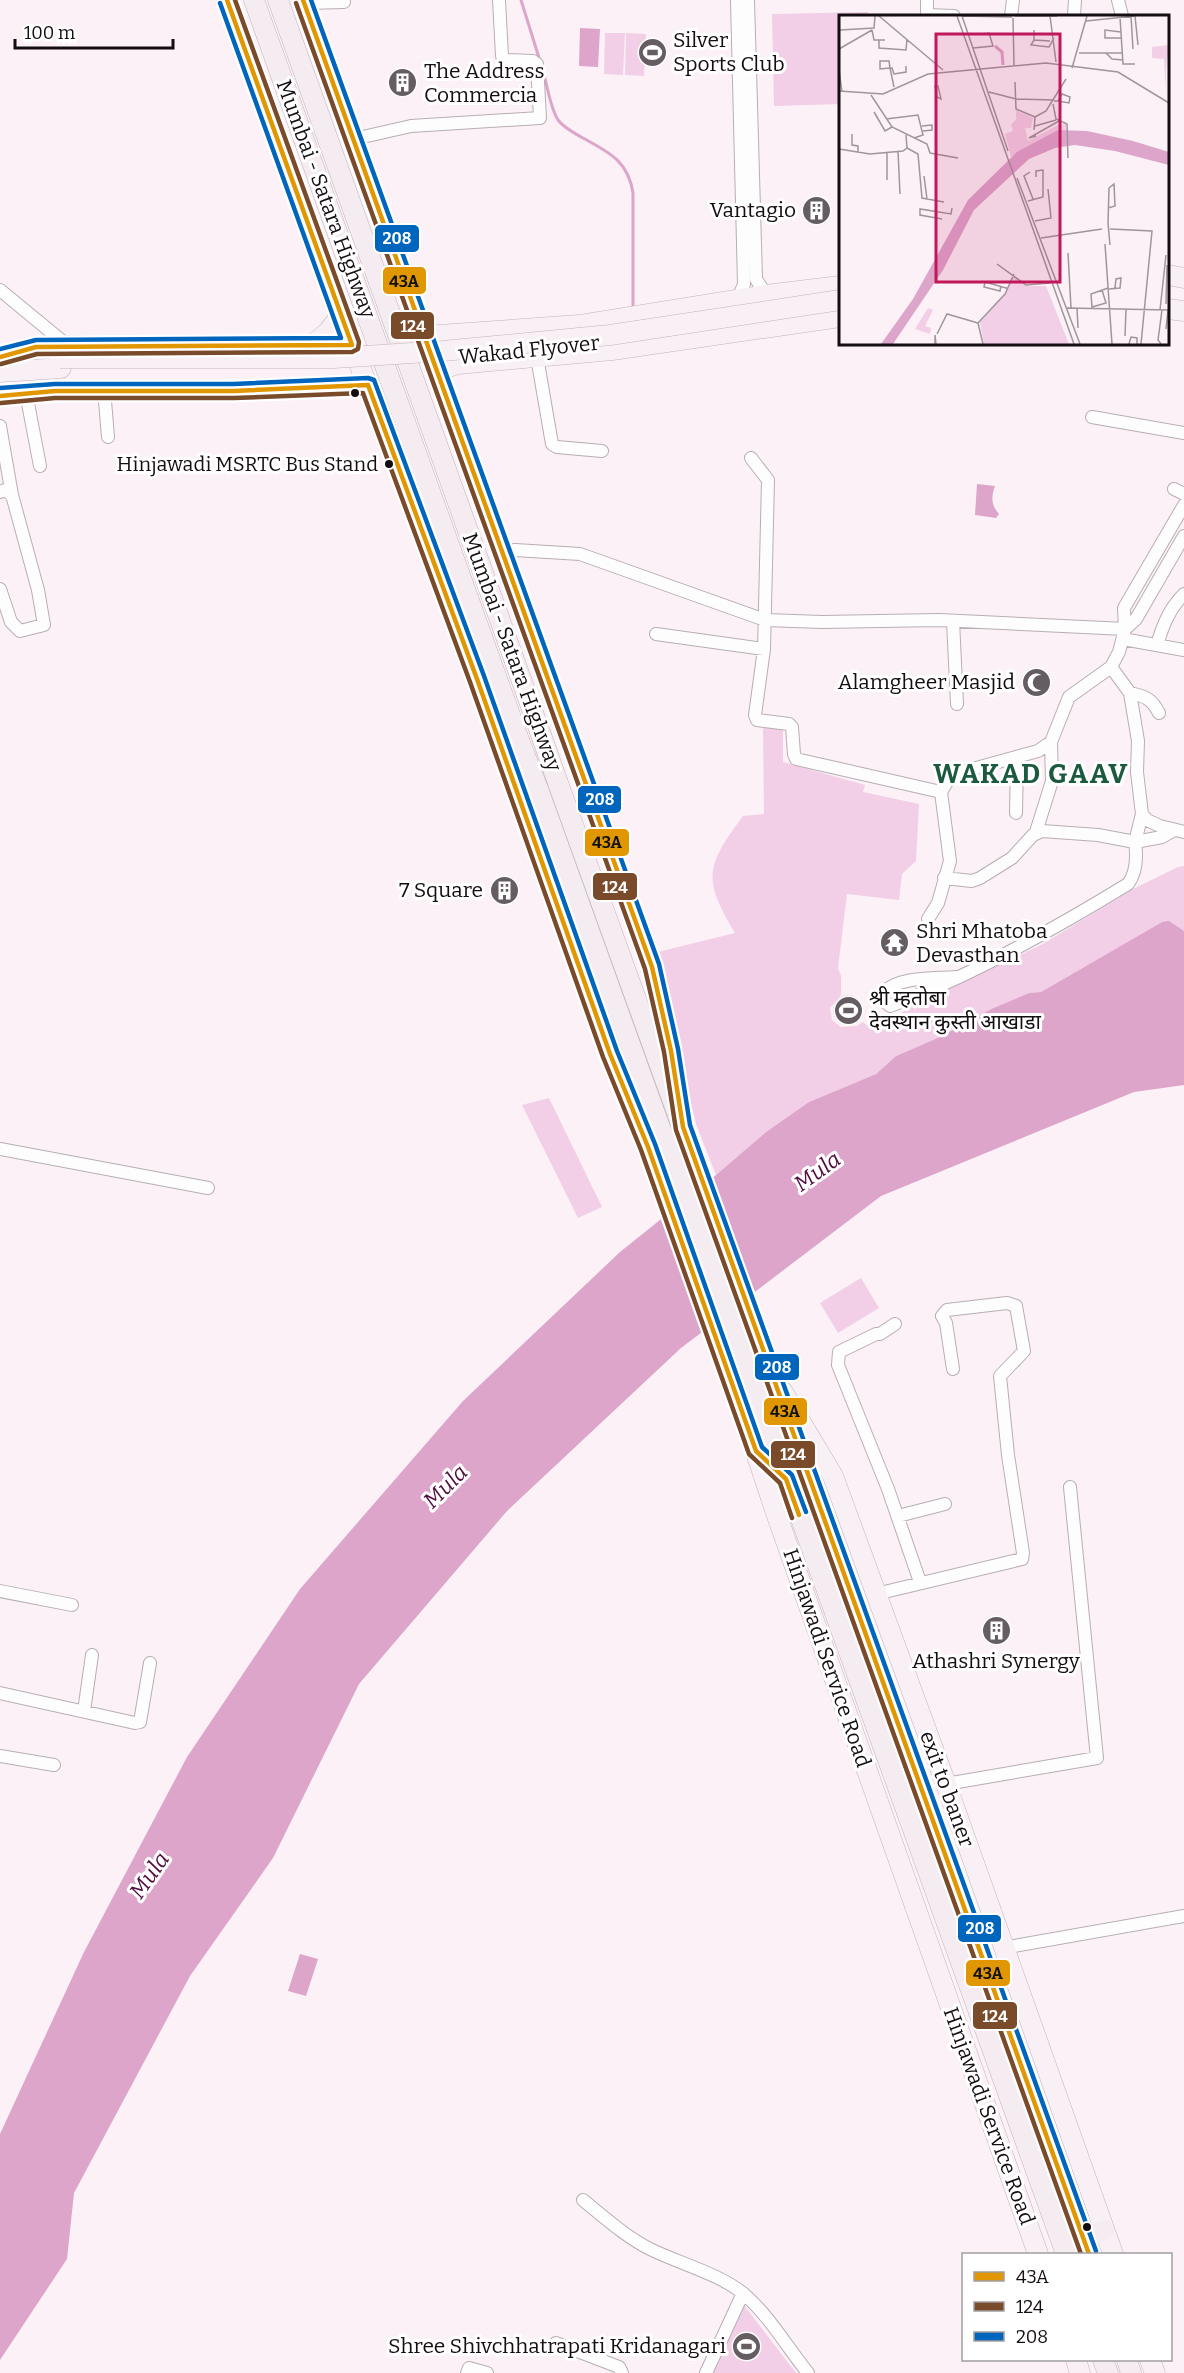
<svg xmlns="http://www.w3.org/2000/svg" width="1184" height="2373" viewBox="0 0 1184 2373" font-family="Bitter,'Noto Sans Devanagari',serif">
  <rect width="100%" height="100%" fill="#fbf1f7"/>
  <path fill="#f2cfe6" d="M868 12V16H840V104L774 106 772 14Z
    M605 33H625L623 75 604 74Z
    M626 33 646 34 644 76 625 75Z
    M763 726H783V762L865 785 863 792 919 804 916 861 902 874 899 900 847 894 838 968 841 976V995L830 1008 832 1020 841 1027 857 1026 863 1022 871 1029 928 998 1041 945 1135 888 1178 867 1184 866V931L1162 922 1041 992 1029 993 991 1009 940 1037 896 1056 876 1074 809 1102 766 1132 716 1175 696 1124 654 953 735 933C702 878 706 866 743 816L764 814Z
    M833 1010a15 15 0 1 1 30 0a15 15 0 1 1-30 0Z
    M549 1098 602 1207 578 1218 522 1105Z
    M861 1278 879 1308 838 1333 820 1303Z
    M734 2302 743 2304 796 2373H707L731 2313V2305Z"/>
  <path fill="#dda5ca" d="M580 28 600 29 598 67 579 66Z
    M977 484 995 486C991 497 991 505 999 514L996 518 975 515Z
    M1169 921 1184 931V1085L1134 1092 881 1196 681 1348 507 1511 359 1684 273 1858 190 1976 74 2193 67 2259 0 2360V2134L84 1952 187 1757 300 1589 463 1401 620 1252 716 1175 766 1132 809 1102 876 1074 896 1056 940 1037 991 1009 1029 993 1041 992 1162 922Z
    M300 1954 318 1959 306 1996 288 1991Z"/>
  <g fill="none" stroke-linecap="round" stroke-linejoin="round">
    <path stroke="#dda5ca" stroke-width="3" d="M521 0 540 61
      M543 70C547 85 550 107 558 120 564 128 573 132 581 137 608 152 628 160 633 193V305"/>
    <defs>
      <path id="minor" d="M737 0 744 284 738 299
        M748 0 756 279 766 295
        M1118 0 1122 16
        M305 3 344 2
        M927 15 954 16
        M927 16V0
        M1011 16 1013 0
        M1074 16 1075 0
        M354 139 411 126 540 118 537 64 533 61 506 60 502 56 499 0
        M0 290 68 346
        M537 357 552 444 557 447 602 451
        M104 389 108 437
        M26 393 40 466
        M1092 417 1184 433
        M0 426 12 495
        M751 458 768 480 764 649 755 715 757 720 789 724 792 727 794 754 796 759 941 792 950 861 938 903 928 919
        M1174 489 1184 494
        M0 492 5 490 12 495 38 590 44 625 20 631 11 622 0 589
        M503 552 515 550 580 554 765 620 822 622 939 620 1125 629 1136 619 1184 536
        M953 621 957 704
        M656 634 764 649
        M1123 639 1184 650
        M1157 645C1163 625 1169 609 1184 594
        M1111 667 1130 693 1138 741 1137 772 1142 814 1147 820 1160 826 1184 832
        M1130 693C1145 696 1152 699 1159 713
        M941 792 947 782 958 773 1038 751 1051 742 1069 697 1111 667 1119 652 1125 629 1124 608 1184 505
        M1016 813 1017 757
        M1036 832 1052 781 1051 742
        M944 878 972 881 980 878 1012 858 1033 835 1042 831 1098 835 1135 842 1142 814
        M956 977C935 979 898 976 883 993V1000L890 1006C970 977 1056 928 1128 884 1137 872 1137 856 1135 842L1162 837 1174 830
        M0 1149 208 1188
        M895 1324 880 1334H876L839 1352 838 1365 888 1489 920 1582
        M898 1516 945 1504
        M0 1591 72 1605
        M876 1594 1022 1559 1023 1553 1008 1455 1000 1376 1024 1351 1016 1306 1007 1303 947 1310 942 1316 946 1323 953 1369
        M0 1693 135 1723 140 1722 150 1663
        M84 1711 92 1655
        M0 1756 54 1765
        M946 1784 1097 1758 1070 1487
        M1003 1948 1184 1916
        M583 2200C604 2217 626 2237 650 2249 678 2263 721 2274 745 2295 770 2317 787 2347 808 2373
        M556 2343 619 2367 622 2373
        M467 2373 469 2368 487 2373
        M706 2373 743 2293"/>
      <path id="primary" d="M227 0 352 345 477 679 610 1054 648 1147 724 1356 776 1513 1038 2254
        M303 0 652 967 671 1051 680 1106
        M1168 275 1184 278
        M1168 309 1184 311
        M425 336 579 325 766 295 840 286
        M311 346 328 332 341 315
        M9 356 36 347 68 346 352 345
        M0 372 61 368
        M439 373 445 368 458 364 612 350 840 317
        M0 396 55 391H234L368 385
        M783 1392 833 1476 946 1784 1113 2254
        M1076 2360 1080 2373
        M1150 2360 1155 2373"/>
      <path id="trunk" d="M254 0 519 740
        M278 0 540 732
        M400 339 425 336
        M558 783 1089 2254
        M538 789 1066 2254
        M756 1451 782 1475
        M1083 2238 1104 2230
        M1103 2360 1108 2373
        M1127 2360 1131 2373"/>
    </defs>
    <use href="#minor" stroke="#b7aeb4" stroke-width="14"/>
    <use href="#primary" stroke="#c3b4bd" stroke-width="21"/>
    <use href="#trunk" stroke="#c3b4bd" stroke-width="21"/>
    <use href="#minor" stroke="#fefdfe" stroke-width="12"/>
    <use href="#primary" stroke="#f8f0f4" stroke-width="20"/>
    <use href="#trunk" stroke="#f5ecf1" stroke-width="20"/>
    <defs>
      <path id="primary-bridge" d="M60 358H334L443 351 610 335 840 300"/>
      <path id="trunk-bridge" d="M540 732 558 783
        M519 740 538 789"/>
    </defs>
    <use href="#primary-bridge" stroke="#c3b4bd" stroke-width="21" stroke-linecap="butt"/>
    <use href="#trunk-bridge" stroke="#c3b4bd" stroke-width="21" stroke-linecap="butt"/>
    <use href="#primary-bridge" stroke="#f8f0f4" stroke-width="20"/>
    <use href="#trunk-bridge" stroke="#f5ecf1" stroke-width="20"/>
    <defs>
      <path id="bus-1" d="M303 0 652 967 671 1051 683 1127 1089 2254
        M0 357 36 347 352 345 227 0
        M0 396 55 391H234L368 385 477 679 610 1054 648 1147 756 1451 786 1479 799 1515"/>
      <path id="bus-2" d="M296 3 645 969 664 1052 676 1130 1081 2254
        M1 364 37 354 352 352 358 349 359 342 235 0
        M1 403 55 398H234L363 393 470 682 603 1057 641 1150 749 1454 780 1483 792 1518"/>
      <path id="bus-3" d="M311 0 659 964 678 1049 690 1125 1096 2251
        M0 349 36 340 341 338 220 3
        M0 388 55 384H234L368 378 374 380 484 676 617 1051 655 1144 762 1447 792 1475 806 1512"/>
    </defs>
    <use href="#bus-1" stroke="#fff" stroke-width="9"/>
    <use href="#bus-2" stroke="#fff" stroke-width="9"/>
    <use href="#bus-3" stroke="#fff" stroke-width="9"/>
    <use href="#bus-1" stroke="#e09702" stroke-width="4.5"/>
    <use href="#bus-2" stroke="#7a4b2a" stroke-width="4.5"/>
    <use href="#bus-3" stroke="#0065bd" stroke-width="4.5"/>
  </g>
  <defs>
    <symbol id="stadium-disc" viewBox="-11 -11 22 22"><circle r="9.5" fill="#655d62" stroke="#fff"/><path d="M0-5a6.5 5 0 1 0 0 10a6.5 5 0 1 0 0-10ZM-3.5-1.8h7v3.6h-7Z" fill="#fff"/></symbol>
    <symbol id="building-disc" viewBox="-11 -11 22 22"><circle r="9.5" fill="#655d62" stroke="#fff"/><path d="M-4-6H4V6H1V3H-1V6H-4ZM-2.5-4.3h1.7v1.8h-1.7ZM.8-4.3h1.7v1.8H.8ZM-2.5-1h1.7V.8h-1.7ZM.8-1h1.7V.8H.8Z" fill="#fff"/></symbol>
    <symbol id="mosque-disc" viewBox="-11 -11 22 22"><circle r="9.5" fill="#655d62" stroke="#fff"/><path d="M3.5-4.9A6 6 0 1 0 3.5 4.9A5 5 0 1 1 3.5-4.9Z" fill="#fff"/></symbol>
    <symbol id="temple-disc" viewBox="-11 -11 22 22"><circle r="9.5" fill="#655d62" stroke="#fff"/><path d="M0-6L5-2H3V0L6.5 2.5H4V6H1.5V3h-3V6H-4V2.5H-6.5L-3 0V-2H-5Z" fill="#fff"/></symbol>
  </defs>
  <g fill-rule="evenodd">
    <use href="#stadium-disc" x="636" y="36" width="33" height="33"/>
    <use href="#building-disc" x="386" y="66" width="33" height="33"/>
    <use href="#building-disc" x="800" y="194" width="33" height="33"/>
    <use href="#mosque-disc" x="1020" y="666" width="33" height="33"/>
    <use href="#building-disc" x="488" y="874" width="33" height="33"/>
    <use href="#temple-disc" x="878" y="926" width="33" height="33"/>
    <use href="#stadium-disc" x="832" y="994" width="33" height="33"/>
    <use href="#building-disc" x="980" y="1614" width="33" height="33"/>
    <use href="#stadium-disc" x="730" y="2330" width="33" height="33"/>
  </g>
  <g fill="#140d11" stroke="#fff" stroke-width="2">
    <circle cx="355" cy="393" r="5"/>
    <circle cx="389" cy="464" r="5"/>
    <circle cx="1087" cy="2227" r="5"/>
  </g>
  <g text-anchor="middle" stroke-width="6" stroke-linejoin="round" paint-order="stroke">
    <g font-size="20" fill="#140d11" stroke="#fff" text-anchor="end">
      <text x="378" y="471">Hinjawadi MSRTC Bus Stand</text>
    </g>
    <g font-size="21" fill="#140d11" stroke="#fff" text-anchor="start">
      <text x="673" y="47">Silver<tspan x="673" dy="24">Sports Club</tspan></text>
      <text x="424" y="78">The Address<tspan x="424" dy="24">Commercia</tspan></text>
      <text x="796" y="217" text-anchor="end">Vantagio</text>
      <text x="1015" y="689" text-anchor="end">Alamgheer Masjid</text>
      <text x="483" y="897" text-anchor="end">7 Square</text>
      <text x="916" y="938">Shri Mhatoba<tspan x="916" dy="24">Devasthan</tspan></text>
      <text x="869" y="1005">श्री म्हतोबा<tspan x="869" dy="24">देवस्थान कुस्ती आखाडा</tspan></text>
      <text x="996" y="1668" text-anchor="middle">Athashri Synergy</text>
      <text x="726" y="2353" text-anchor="end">Shree Shivchhatrapati Kridanagari</text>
    </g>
    <g font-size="21" fill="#140d11" stroke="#fff">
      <text transform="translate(326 199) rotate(70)" y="7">Mumbai - Satara Highway</text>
      <text transform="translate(529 350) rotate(-6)" y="7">Wakad Flyover</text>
      <text transform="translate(512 652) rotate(70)" y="7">Mumbai - Satara Highway</text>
      <text transform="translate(827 1658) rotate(71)" y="7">Hinjawadi Service Road</text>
      <text transform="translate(947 1789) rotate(70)" y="7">exit to baner</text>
      <text transform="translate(989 2116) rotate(70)" y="7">Hinjawadi Service Road</text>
    </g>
    <g font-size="22" font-style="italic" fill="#510e41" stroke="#fff">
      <text transform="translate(817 1171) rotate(-36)" y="8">Mula</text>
      <text transform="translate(445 1486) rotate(-45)" y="8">Mula</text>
      <text transform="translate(149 1875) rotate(-55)" y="8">Mula</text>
    </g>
    <g font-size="27" font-weight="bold" letter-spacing="1.5" fill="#1b5a3e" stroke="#fff">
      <text x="1031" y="783">WAKAD GAAV</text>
    </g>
  </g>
  <g transform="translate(839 15)">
    <rect width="330" height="330" fill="#fbf1f7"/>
    <path d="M330 30 327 55V77L325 44 313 43V32ZM177 95 194 103 192 113H186L189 126 221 109H227V116L219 115 172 142 166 119 174 116 172 110 177 104ZM174 262 190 271H207L230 329H145L141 307 166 279ZM89 293 94 295 86 311 92 313 91 319 76 314Z" fill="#f2cfe6"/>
    <path d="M219 115 248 116 294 126 330 137V150L276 136 236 130 216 133 190 144 135 195 104 255 54 329H42L74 284 129 185 178 137Z" fill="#dda5ca"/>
    <path fill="none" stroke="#dda5ca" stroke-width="3" d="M156 31 163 37 164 50"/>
    <path fill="none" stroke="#9f969b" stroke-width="1.5" d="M40 1 104 55M118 1 235 329M123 1 173 2M123 1 169 136M176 1H218M211 1 217 47M292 1 294 34M296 1 299 30M281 2 284 49H296M174 3 175 50M247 6 295 1M1 15 35 13 36 1M33 15 35 25H46M195 15V25L211 26M282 17 266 15V23H283M40 25V33L67 35 68 24M195 25 192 30 210 32 215 23M134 33 154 31 150 18 143 19M0 34 33 15M240 38H283M267 38 273 44 284 45M233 53 248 1M0 55 3 77M176 67 177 94 196 102 195 115M96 71H99L102 84 98 82ZM55 72 51 53 50 46H41V54L51 53H53L55 59 67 57V51M0 76 44 79 89 59 207 48 279 57 330 88M150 77 177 84 215 85M32 80 53 112 88 129 91 138 119 143M215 86H219L230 88 231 82 223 79 219 86M214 89 217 104 228 109 229 143M35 97 46 116 53 112M196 102 207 96 227 64M47 104 79 100 84 120 75 123M83 111 93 110V115L84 116M196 111 217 105M13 119V130L19 131V137M197 121 190 123 220 106M68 133 79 139 83 183 105 187M0 134 31 139 64 136 68 133 67 120M59 136 61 179M191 157 185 161 194 184M85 161 88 184M178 163 241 329M48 165V137M189 186 204 182V155L197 156V162M269 193 276 191 275 169 270 173 269 208 271 230M103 204 81 200V194L112 199 113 193M196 206 212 203 209 174M271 214 313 216 302 329M202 223 263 214M266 229 273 329M229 238 232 293M158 249 187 270 211 268M162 271 161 276 145 272 146 267 167 273H168M270 274 281 273 282 263 277 264 276 273M263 275 267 288 253 292 252 279 269 273M327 289 328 250M228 293 330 295M238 293 239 313M321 295 327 240M139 308 166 279 175 259M139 308 144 329M327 314 329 295M98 319 108 299 139 308M286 321 287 294M96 329V320L97 329M290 329 292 322 298 323V329M322 329 319 325 323 295"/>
    <path fill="#c2185b" fill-opacity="0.15" stroke="#c2185b" stroke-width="3" d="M97 19H221V267H97Z"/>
    <rect width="330" height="330" fill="none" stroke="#140d11" stroke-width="3"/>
  </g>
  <g stroke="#fff" stroke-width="2">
    <rect x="374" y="224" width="46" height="29" rx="6" fill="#0065bd"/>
    <rect x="382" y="266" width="45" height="29" rx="6" fill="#e09702"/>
    <rect x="390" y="311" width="45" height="29" rx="6" fill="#7a4b2a"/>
    <rect x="577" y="785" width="45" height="29" rx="6" fill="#0065bd"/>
    <rect x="584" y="828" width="46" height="29" rx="6" fill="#e09702"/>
    <rect x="592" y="872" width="46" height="29" rx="6" fill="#7a4b2a"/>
    <rect x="754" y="1353" width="46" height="28" rx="6" fill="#0065bd"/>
    <rect x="763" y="1397" width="45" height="29" rx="6" fill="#e09702"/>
    <rect x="770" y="1440" width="46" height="29" rx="6" fill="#7a4b2a"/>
    <rect x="957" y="1914" width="45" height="29" rx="6" fill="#0065bd"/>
    <rect x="965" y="1959" width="46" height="28" rx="6" fill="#e09702"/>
    <rect x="972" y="2001" width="46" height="29" rx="6" fill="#7a4b2a"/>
  </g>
  <g font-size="16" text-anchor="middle" font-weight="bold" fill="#fff">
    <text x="397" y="244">208</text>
    <text x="413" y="332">124</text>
    <text x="600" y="805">208</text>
    <text x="615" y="893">124</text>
    <text x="777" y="1373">208</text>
    <text x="793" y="1460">124</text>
    <text x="980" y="1934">208</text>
    <text x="995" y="2022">124</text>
  </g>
  <g font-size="16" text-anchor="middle" font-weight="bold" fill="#111">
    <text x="404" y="287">43A</text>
    <text x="607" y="848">43A</text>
    <text x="785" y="1417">43A</text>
    <text x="988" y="1979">43A</text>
  </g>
  <rect x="962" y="2253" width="210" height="108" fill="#ffffff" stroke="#a19ea0" stroke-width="1.5"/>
  <rect x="974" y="2272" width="30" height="9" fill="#e09702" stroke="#a19ea0" stroke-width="1.5"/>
  <text x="1016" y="2283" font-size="18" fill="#140d11">43A</text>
  <rect x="974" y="2302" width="30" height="9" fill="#7a4b2a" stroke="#a19ea0" stroke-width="1.5"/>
  <text x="1016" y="2313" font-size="18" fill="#140d11">124</text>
  <rect x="974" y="2332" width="30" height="9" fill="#0065bd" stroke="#a19ea0" stroke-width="1.5"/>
  <text x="1016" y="2343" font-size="18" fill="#140d11">208</text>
  <path d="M15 39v9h158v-9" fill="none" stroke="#140d11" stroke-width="3"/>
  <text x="24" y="39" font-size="18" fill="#140d11" stroke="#ffffff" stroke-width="4.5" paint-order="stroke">100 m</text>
</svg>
